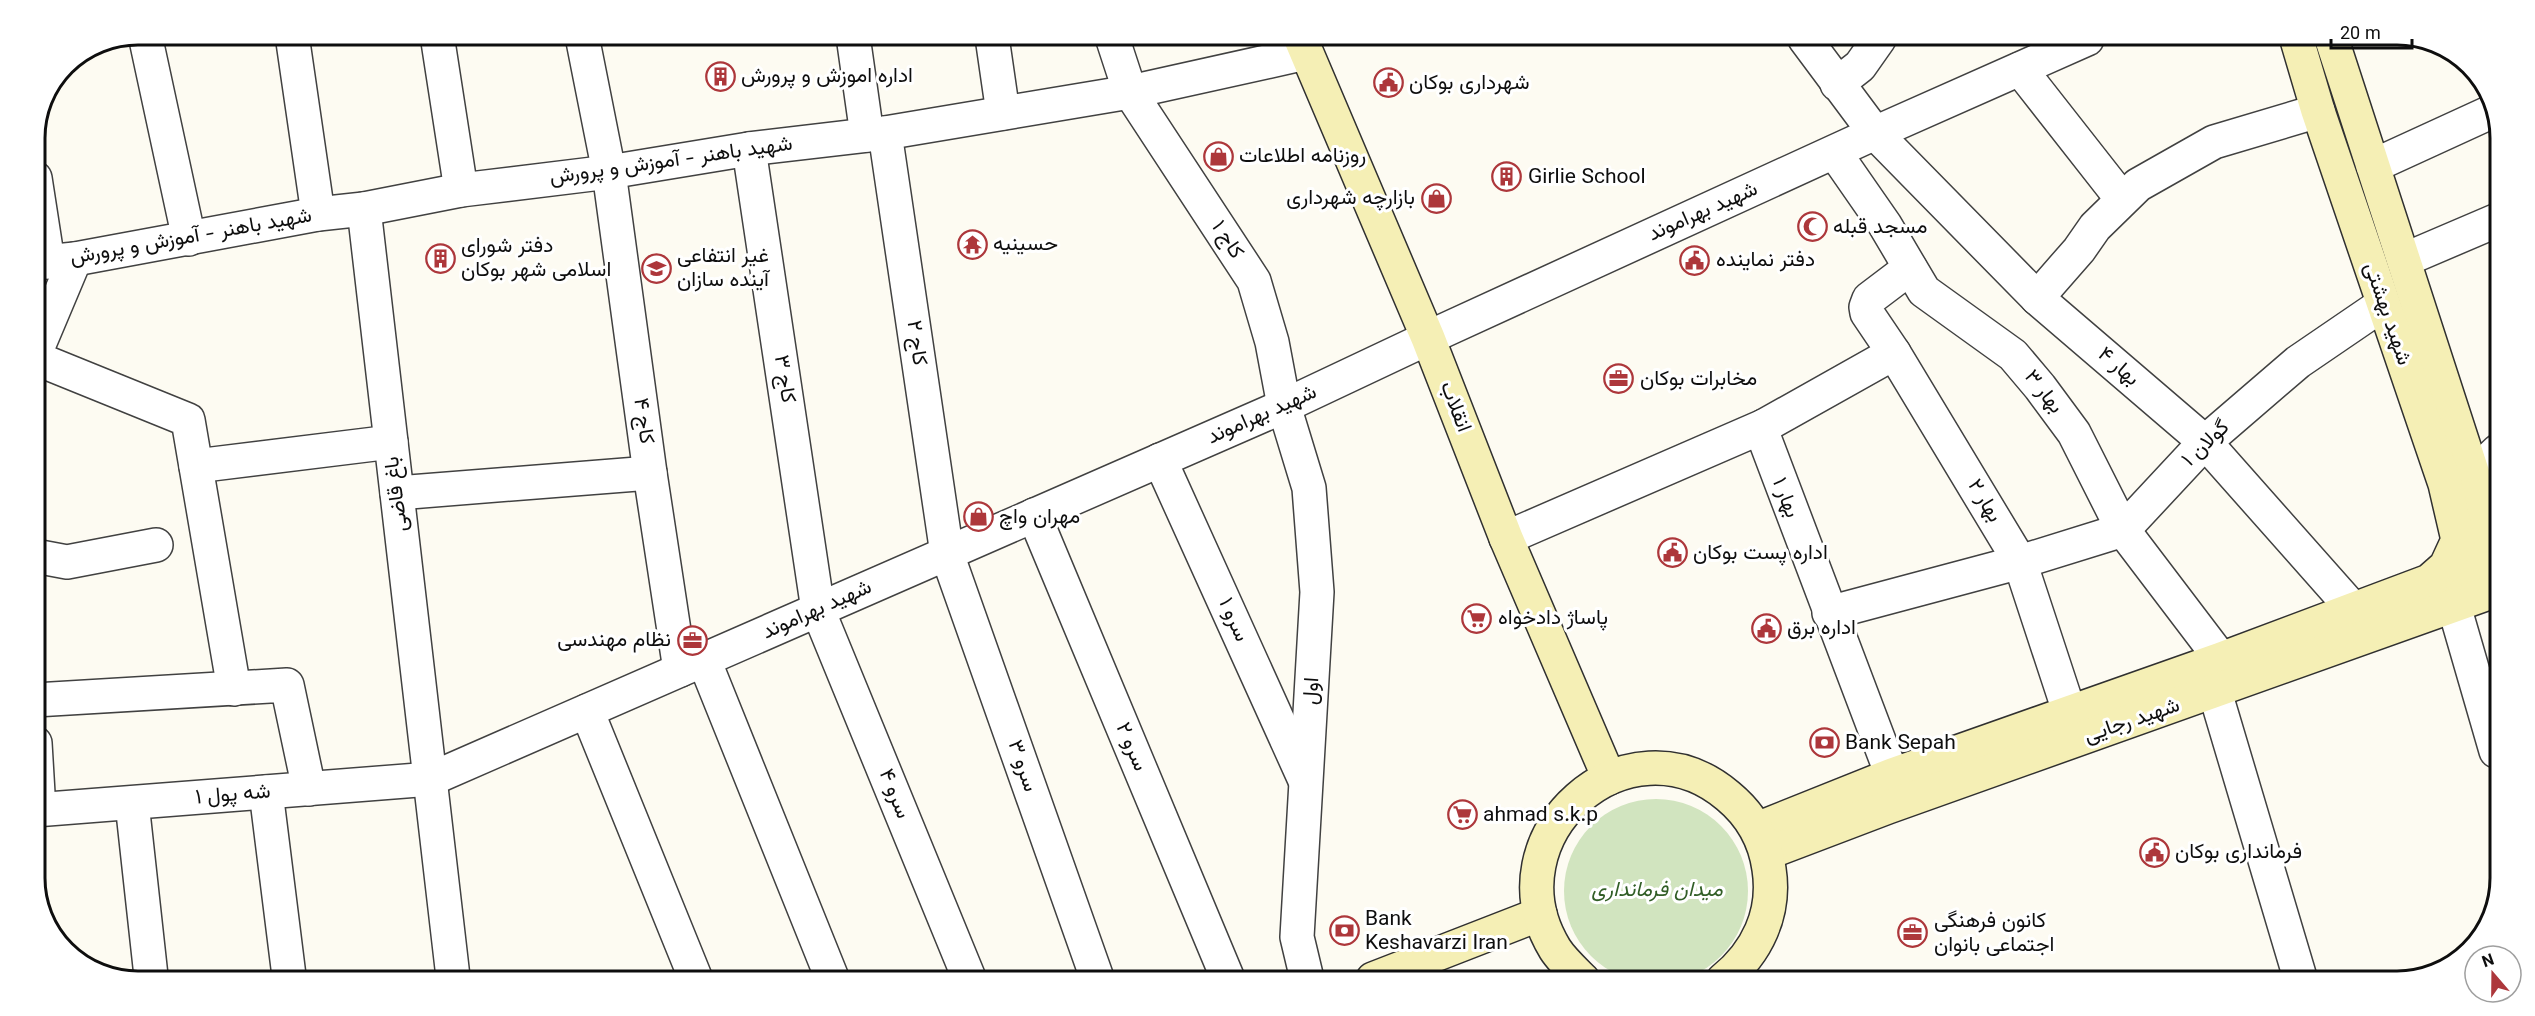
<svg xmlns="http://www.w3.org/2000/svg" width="2535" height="1016" viewBox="0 0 2535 1016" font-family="Georgia,Vazirmatn,serif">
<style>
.green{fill:#d1e4bf}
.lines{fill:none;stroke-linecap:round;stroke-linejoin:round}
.street-casing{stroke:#414141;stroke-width:36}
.secondary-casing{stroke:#303030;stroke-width:36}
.street{stroke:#fff;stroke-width:33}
.secondary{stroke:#f5efb5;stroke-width:33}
.labels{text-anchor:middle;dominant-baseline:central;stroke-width:6;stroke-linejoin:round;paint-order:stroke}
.poi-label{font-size:21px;fill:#0e0e0e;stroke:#fff;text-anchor:start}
.street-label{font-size:21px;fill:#0e0e0e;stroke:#fff}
.park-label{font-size:21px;font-style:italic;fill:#315e26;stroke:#fff}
.rim{fill:none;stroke:#0e0e0e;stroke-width:3}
</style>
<rect width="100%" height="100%" fill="#fdfbf2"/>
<!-- green -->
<circle class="green" cx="1656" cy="891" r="92"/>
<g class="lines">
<defs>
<g id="street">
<path d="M 145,35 L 189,239"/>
<path d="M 292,35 L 318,214"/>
<path d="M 437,35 L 461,190"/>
<path d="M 582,36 L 609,172 L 650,473 L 680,670"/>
<path d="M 853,36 L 867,135"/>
<path d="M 992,37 L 1003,113"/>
<path d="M 1112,37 L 1130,92 L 1254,281 L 1272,342 L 1284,406 L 1309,488 L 1317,592 L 1297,937 L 1307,979"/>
<path d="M 1805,39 L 1875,133 L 2037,298 L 2205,442 L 2353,609"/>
<path d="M 2020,69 L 2122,199"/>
<path d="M 1837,84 L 1860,66 L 1879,39"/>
<path d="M 885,133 L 947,554 L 1097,978"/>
<path d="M 749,149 L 818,610 L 969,978"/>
<path d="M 1835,153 L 1885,225 L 1924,291 L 2013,355 L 2040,387 L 2074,433 L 2123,530 L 2221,659"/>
<path d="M 2373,166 L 2493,111"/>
<path d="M 35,178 L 48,262"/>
<path d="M 364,209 L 453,977"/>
<path d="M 2404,260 L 2500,219"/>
<path d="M 35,263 L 75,259 L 318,214 L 364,209 L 461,190 L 609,172 L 749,149 L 885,133 L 1130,92 L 1306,53"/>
<path d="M 1910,268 L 1869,299 L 1866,307 L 1867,313 L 1894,353 L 2020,562 L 2069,711"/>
<path d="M 2037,298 L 2079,250 L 2095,227 L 2138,185 L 2214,142 L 2318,111"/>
<path d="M 35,354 L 75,259"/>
<path d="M 35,358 L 188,420 L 234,689"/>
<path d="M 1160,460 L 1304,778"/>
<path d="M 196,466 L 391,442"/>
<path d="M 2474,474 L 2498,451"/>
<path d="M 397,493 L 650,473"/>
<path d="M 1034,515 L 1228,979"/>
<path d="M 1506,538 L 1764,426"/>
<path d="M 35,556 L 67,562 L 156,545"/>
<path d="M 2454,606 L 2496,751"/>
<path d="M 1829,613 L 2020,562 L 2123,530 L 2205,442 L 2298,362 L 2383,304"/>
<path d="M 704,660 L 832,978"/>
<path d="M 2215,692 L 2301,981"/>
<path d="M 35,700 L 287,685 L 309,789"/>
<path d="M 587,711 L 695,977"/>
<path d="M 35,743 L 39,810"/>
<path d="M 1892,775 L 1764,437 L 1764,426 L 1894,353"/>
<path d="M 266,792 L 289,976"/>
<path d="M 132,803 L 151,976"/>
<path d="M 35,810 L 431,779 L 1284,406 L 1445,330 L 1875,133 L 2087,39"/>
</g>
<g id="secondary">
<path d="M 1300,37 L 1428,338 L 1506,538 L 1609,778"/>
<path d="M 2332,40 L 2483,505 C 2492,554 2484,575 2444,606"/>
<path d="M 1757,829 L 1892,775 L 2221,659 L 2429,581 L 2446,566 L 2458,540 L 2445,484 L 2318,111 L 2297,40"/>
<path d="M 1767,853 L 1888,807 L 2497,590"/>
<path d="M 1373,979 L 1540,914"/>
<path d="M 1583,980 C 1574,971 1562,960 1555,949 C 1486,836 1628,711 1728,796 C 1751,815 1765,840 1769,869 C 1776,913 1757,953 1723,980"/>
</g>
</defs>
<!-- street casing -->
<use href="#street" class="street-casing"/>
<!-- secondary casing -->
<use href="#secondary" class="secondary-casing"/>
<!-- street -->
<use href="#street" class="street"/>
<!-- secondary -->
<use href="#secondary" class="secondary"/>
</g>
<!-- icons -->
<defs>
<symbol id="building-ring" viewBox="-11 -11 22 22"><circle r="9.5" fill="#fff" stroke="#ad373b" stroke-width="1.5"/><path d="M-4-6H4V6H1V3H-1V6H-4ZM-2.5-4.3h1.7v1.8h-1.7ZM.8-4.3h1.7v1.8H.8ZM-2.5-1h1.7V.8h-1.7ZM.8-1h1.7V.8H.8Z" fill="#ad373b"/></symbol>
<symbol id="civic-ring" viewBox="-11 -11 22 22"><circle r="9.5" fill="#fff" stroke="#ad373b" stroke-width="1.5"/><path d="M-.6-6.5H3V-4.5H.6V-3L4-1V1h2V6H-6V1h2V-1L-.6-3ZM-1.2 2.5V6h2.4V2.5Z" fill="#ad373b"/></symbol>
<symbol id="shop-ring" viewBox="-11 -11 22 22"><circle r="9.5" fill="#fff" stroke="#ad373b" stroke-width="1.5"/><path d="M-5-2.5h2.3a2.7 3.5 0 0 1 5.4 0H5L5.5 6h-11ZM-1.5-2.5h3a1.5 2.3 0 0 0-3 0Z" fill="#ad373b"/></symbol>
<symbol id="mosque-ring" viewBox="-11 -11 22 22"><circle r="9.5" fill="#fff" stroke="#ad373b" stroke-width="1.5"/><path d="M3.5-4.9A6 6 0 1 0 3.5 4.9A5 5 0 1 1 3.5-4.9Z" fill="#ad373b"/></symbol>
<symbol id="temple-ring" viewBox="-11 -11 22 22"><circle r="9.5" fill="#fff" stroke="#ad373b" stroke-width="1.5"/><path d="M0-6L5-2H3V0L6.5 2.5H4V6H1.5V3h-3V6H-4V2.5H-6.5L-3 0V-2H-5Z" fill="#ad373b"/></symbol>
<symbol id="school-ring" viewBox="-11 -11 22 22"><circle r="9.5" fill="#fff" stroke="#ad373b" stroke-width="1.5"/><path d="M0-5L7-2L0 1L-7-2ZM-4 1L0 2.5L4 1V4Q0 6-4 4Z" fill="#ad373b"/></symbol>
<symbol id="office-ring" viewBox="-11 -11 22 22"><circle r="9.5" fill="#fff" stroke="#ad373b" stroke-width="1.5"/><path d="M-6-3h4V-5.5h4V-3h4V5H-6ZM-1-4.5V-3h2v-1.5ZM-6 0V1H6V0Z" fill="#ad373b"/></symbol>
<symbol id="supermarket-ring" viewBox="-11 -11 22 22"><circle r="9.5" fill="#fff" stroke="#ad373b" stroke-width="1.5"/><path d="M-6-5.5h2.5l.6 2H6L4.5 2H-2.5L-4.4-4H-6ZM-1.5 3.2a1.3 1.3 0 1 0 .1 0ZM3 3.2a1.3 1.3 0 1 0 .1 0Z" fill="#ad373b"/></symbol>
<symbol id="bank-ring" viewBox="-11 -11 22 22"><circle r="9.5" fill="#fff" stroke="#ad373b" stroke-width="1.5"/><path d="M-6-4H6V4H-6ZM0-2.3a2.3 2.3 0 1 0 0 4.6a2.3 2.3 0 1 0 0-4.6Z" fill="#ad373b"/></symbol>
</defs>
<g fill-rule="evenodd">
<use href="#building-ring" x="704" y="60" width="33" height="33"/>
<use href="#civic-ring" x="1372" y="66" width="33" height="33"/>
<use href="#shop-ring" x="1202" y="140" width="33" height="33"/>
<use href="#building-ring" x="1490" y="160" width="33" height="33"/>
<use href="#shop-ring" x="1420" y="182" width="33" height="33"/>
<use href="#mosque-ring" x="1796" y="210" width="33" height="33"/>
<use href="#temple-ring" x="956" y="228" width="33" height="33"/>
<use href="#building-ring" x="424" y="242" width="33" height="33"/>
<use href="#civic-ring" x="1678" y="244" width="33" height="33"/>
<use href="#school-ring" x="640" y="252" width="33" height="33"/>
<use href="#office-ring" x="1602" y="362" width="33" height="33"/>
<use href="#shop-ring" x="962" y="500" width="33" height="33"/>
<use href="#civic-ring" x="1656" y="536" width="33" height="33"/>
<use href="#supermarket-ring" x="1460" y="602" width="33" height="33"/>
<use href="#civic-ring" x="1750" y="612" width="33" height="33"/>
<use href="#office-ring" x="676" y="624" width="33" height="33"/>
<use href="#bank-ring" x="1808" y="726" width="33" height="33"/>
<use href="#supermarket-ring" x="1446" y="798" width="33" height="33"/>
<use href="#civic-ring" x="2138" y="836" width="33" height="33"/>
<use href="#bank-ring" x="1328" y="914" width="33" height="33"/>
<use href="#office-ring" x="1896" y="916" width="33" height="33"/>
</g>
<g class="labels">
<!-- poi labels -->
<g class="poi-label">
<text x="741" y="76">اداره اموزش و پرورش</text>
<text x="1409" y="83">شهرداری بوکان</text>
<text x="1239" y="156">روزنامه اطلاعات</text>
<text x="1528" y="177">Girlie School</text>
<text x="1415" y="198" text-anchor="end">بازارچه شهرداری</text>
<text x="1833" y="227">مسجد قبله</text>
<text x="993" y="244">حسینیه</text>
<text x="461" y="246">دفتر شورای<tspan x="461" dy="24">اسلامی شهر بوکان</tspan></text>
<text x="677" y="256">غیر انتفاعی<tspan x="677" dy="24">آینده سازان</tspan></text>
<text x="1716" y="260">دفتر نماینده</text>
<text x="1640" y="379">مخابرات بوکان</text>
<text x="999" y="517">مهران واچ</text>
<text x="1693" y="553">اداره پست بوکان</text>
<text x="1498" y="618">پاساژ دادخواه</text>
<text x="1787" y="628">اداره برق</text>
<text x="671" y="640" text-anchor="end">نظام مهندسی</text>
<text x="1845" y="743">Bank Sepah</text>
<text x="1483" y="815">ahmad s.k.p</text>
<text x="2175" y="852">فرمانداری بوکان</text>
<text x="1365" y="919">Bank<tspan x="1365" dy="24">Keshavarzi Iran</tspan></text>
<text x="1934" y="921">کانون فرهنگی<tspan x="1934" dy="24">اجتماعی بانوان</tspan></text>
</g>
<!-- street labels -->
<g class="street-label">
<text transform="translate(671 161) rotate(-8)">شهید باهنر - آموزش و پرورش</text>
<text transform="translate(1703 212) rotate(-24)">شهید بهراموند</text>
<text transform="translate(191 237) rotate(-10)">شهید باهنر - آموزش و پرورش</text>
<text transform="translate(1227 240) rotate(57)">کاج ۱</text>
<text transform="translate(2387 314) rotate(71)">شهید بهشتی</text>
<text transform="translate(916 343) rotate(82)">کاج ۲</text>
<text transform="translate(2118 367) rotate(41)">بهار ۴</text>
<text transform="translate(784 379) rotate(81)">کاج ۳</text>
<text transform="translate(2043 392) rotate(52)">بهار ۳</text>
<text transform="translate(1455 407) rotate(69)">انقلاب</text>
<text transform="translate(1262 415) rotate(-24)">شهید بهراموند</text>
<text transform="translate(643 421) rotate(82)">کاج ۴</text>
<text transform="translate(2206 444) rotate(-44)">گولان ۱</text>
<text transform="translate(397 494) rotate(-97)">باغ قاضی</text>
<text transform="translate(1785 498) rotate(69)">بهار ۱</text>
<text transform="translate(1984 501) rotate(59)">بهار ۲</text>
<text transform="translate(817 610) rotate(-24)">شهید بهراموند</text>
<text transform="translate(1233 620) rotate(66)">سرو ۱</text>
<text transform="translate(1312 691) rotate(-86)">اول</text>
<text transform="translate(2132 721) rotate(-19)">شهید رجایی</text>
<text transform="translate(1131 747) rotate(67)">سرو ۲</text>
<text transform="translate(1022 766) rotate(71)">سرو ۳</text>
<text transform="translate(894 794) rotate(68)">سرو ۴</text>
<text transform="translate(233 795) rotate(-5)">شه پول ۱</text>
</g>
<!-- park labels -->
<g class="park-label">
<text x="1657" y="890">میدان فرمانداری</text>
</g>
</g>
<!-- crop -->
<path d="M0 0H2535V1016H0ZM138 45H2397A93 93 0 0 1 2490 138V878A93 93 0 0 1 2397 971H138A93 93 0 0 1 45 878V138A93 93 0 0 1 138 45Z" fill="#fff" fill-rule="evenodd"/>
<path class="rim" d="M138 45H2397A93 93 0 0 1 2490 138V878A93 93 0 0 1 2397 971H138A93 93 0 0 1 45 878V138A93 93 0 0 1 138 45Z"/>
<!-- north arrow -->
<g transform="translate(2493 974) rotate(340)"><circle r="28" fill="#ffffff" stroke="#9f9f9f" stroke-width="1.5"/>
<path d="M0-4.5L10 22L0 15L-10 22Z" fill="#ad373b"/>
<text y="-9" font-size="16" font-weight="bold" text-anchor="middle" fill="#0e0e0e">N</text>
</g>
<!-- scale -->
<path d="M2331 39v9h81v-9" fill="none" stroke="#0e0e0e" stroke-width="3"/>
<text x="2340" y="39" font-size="18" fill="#0e0e0e" stroke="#ffffff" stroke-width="4.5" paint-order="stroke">20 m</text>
</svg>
